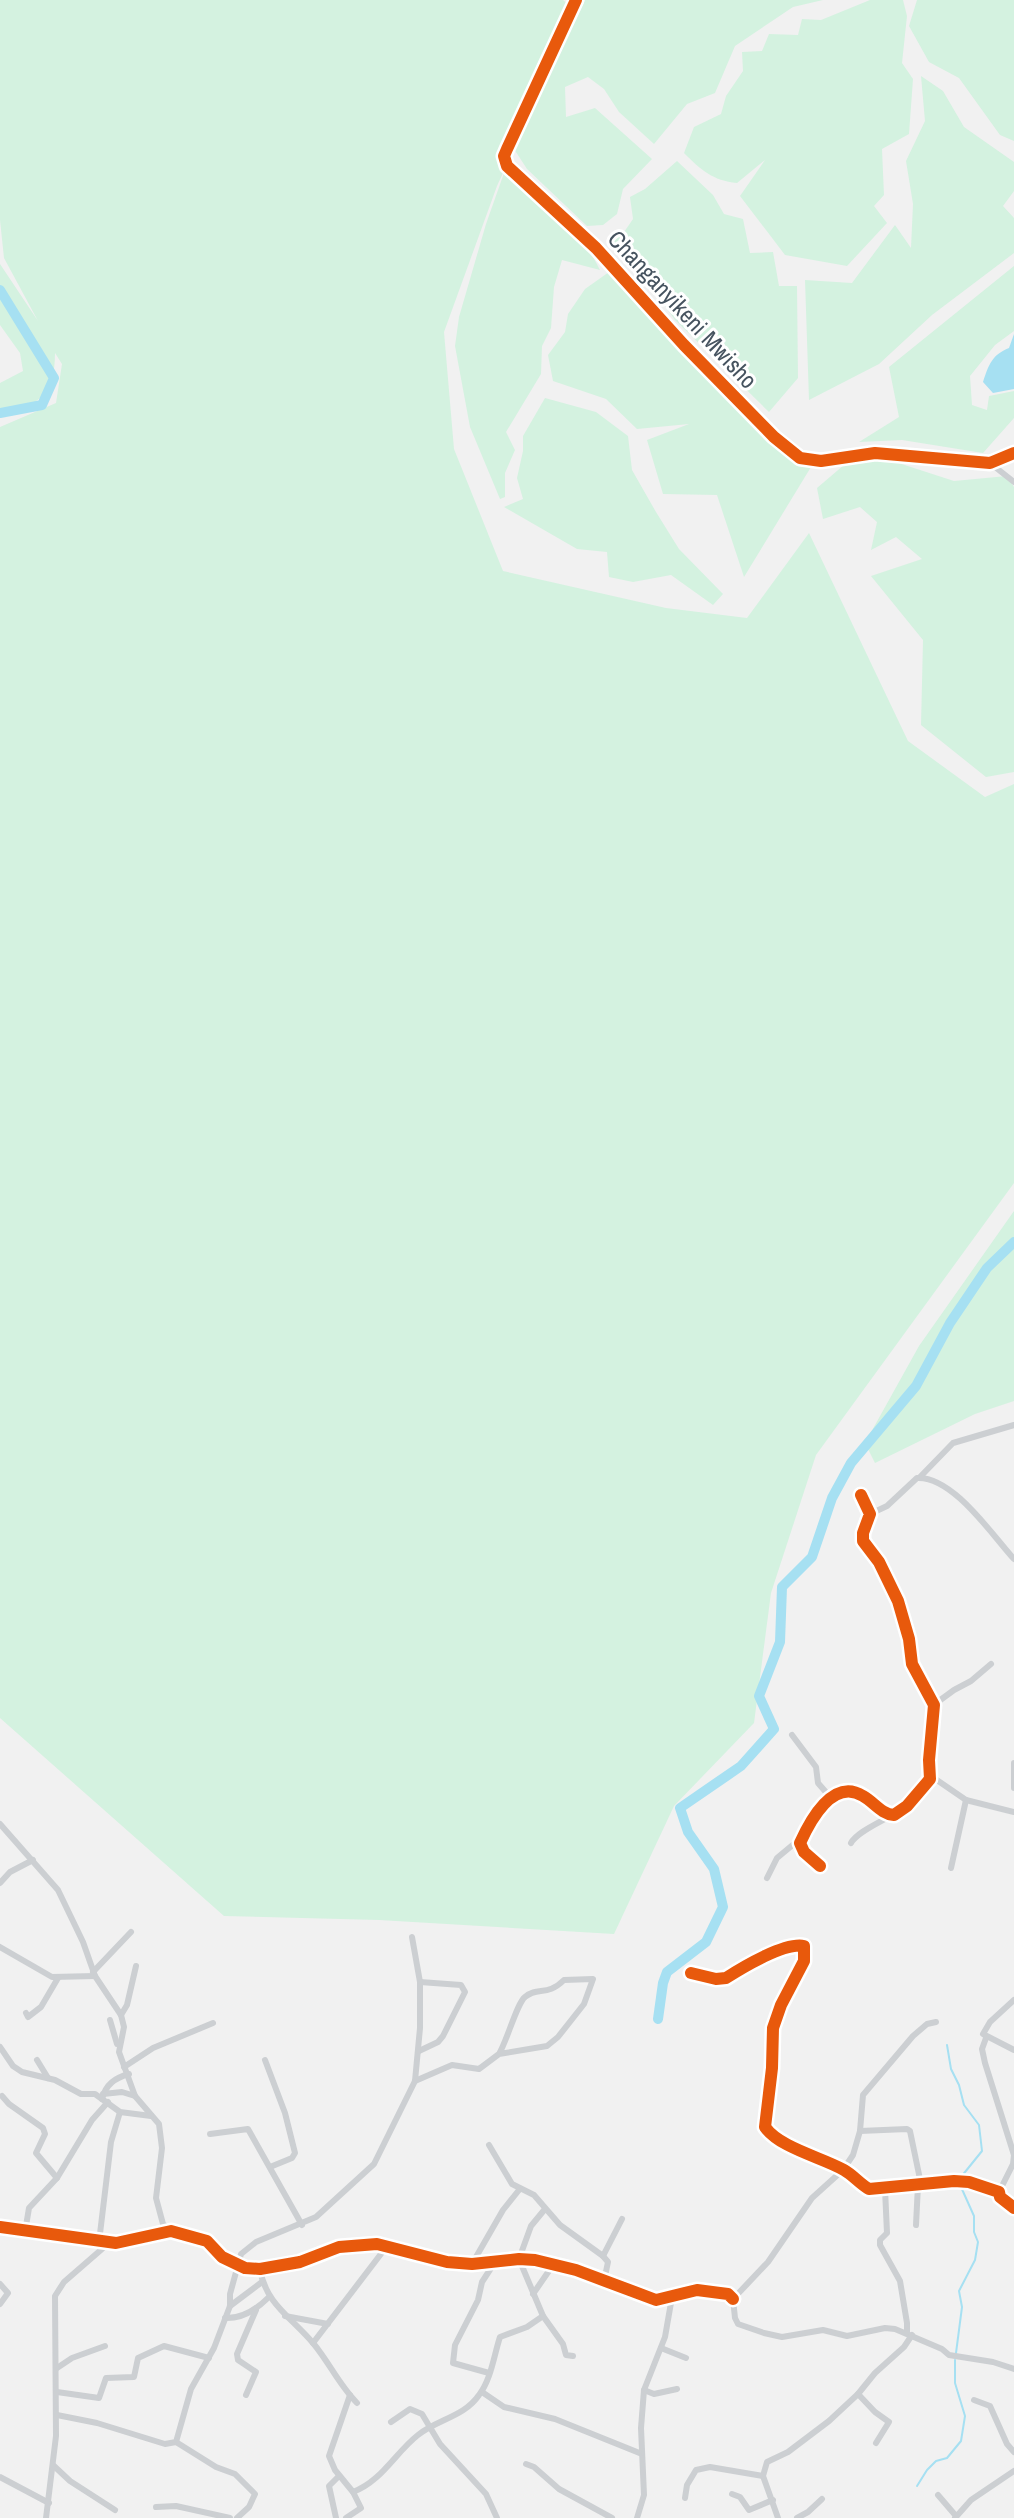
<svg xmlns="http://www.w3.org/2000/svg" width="1014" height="2518" viewBox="0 0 1014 2518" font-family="'Archivo Narrow',sans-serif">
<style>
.green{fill:#d4f2e0}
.water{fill:#a6e0f2}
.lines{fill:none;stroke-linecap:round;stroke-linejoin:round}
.stream{stroke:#a6e0f2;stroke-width:2}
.river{stroke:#a6e0f2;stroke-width:10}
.minor{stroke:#cccfd2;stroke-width:6}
.cycleway-casing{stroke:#fff;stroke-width:17}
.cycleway{stroke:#e8590c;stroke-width:12}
.labels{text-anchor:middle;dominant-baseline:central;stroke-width:6;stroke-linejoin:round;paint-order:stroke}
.street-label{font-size:24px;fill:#46535f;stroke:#fff}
</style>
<rect width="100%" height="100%" fill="#f1f1f1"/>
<!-- green -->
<g class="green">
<path d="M 0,0 L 563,0 L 575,10 L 518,141 L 585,0 L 823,0 L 793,7 L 735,46 L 715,93 L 687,104 L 654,144 L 619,112 L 604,89 L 588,77 L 565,87 L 566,117 L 595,108 L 652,159 L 623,189 L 617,214 L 603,225 L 587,226 L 527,169 L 514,149 L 497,186 L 444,332 L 454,449 L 503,571 L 666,608 L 747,618 L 809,533 L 908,741 L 985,797 L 1014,784 L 1014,1183 L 816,1455 L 771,1593 L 754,1723 L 674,1806 L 614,1934 L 379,1920 L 224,1916 L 0,1718 L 0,427 L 56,403 L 62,364 L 55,353 C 55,394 39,406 0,415 L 0,383 L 23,371 L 20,353 L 0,325 L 0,264 L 38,321 L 4,258 L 0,220 Z"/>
<path d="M 870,0 L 903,0 L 907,16 L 902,63 L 913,79 L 909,134 L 882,149 L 884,195 L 874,206 L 887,223 L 847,266 L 785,255 L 740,196 L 765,160 L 737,183 C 713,181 700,169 684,153 L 694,127 L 721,114 L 726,96 L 743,71 L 742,52 L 762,51 L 769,34 L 798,35 L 802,19 L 821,20 Z"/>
<path d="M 917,0 L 1014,0 L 1014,141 L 1000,135 L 959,78 L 929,62 L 909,26 Z"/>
<path d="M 921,76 L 943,91 L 964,127 L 1014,162 L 1014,191 L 1003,206 L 1014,218 L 1014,253 L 932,315 L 879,364 L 809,400 L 805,280 L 852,283 L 895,225 L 911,248 L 913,204 L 906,161 L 925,121 Z"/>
<path d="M 677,161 L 713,195 L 724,214 L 743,219 L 750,253 L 773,252 L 779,286 L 797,286 L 798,378 L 769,412 L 675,320 L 653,290 L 607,243 L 622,235 L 633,219 L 630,197 L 645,189 Z"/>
<path d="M 504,173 L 589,249 L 600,270 L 562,260 L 554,287 L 551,328 L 542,346 L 541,374 L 506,432 L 515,450 L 505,473 L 505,497 L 500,499 L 470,427 L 455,346 L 459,317 L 486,224 Z"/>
<path d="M 1014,266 L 1014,331 L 995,345 L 970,376 L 972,405 L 987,410 L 989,396 L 1014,391 L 1014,418 L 983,453 L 902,440 L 859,442 L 899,417 L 889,367 Z"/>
<path d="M 609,272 L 723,382 L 782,449 L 811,467 L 744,577 L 717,495 L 663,494 L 647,440 L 689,424 L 637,429 L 606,399 L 553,381 L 548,355 L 565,332 L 568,314 L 585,289 Z"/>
<path d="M 545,398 L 596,412 L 628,436 L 632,470 L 656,512 L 679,549 L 723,594 L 713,605 L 671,575 L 633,582 L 609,577 L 607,552 L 577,549 L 504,507 L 523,499 L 517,478 L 523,451 L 523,436 Z"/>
<path d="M 880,457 L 954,481 L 1007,476 L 1014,487 L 1014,772 L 986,777 L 921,725 L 923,640 L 871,576 L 922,559 L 896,537 L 871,550 L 877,522 L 860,507 L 823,519 L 817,488 L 844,465 Z"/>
<path d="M 1014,1211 L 1014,1401 L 975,1414 L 875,1463 L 865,1443 L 919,1346 Z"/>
</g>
<!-- water -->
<path class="water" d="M 1014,334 L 1014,389 L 993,393 L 983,382 C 989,364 992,355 1009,348 Z"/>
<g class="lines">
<!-- stream -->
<g class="stream">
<path d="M 947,2045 L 951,2069 L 959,2085 L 964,2105 L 979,2125 L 982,2151 L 961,2177 L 961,2187 L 974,2216 L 974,2232 L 978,2242 L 975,2260 L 959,2291 L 962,2307 L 956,2353"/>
<path d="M 917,2486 L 927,2470 L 936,2461 L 947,2458 L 961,2441 L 965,2416 L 955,2383 L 955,2360"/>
</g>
<!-- river -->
<g class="river">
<path d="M 0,290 L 54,378 L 42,405 L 0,413"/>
<path d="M 658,2019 L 663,1983 L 667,1972 L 706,1942 L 723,1907 L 714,1869 L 688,1832 L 680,1808 L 741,1766 L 774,1729 L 759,1696 L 780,1642 L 782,1587 L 812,1557 L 832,1498 L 851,1463 L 916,1386 L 950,1323 L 987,1268 L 1014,1242"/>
</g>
<!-- minor -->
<g class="minor">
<path d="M 576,0 L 507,149 L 504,156 L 507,166 L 596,248 L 684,345 L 774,437 L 800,458 L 821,461 L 875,453 L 990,463 L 1014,453"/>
<path d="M 990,463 L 1014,482"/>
<path d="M 920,1477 L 953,1443 L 1014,1425"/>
<path d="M 870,1514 L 887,1506 L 917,1478 C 953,1476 992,1535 1014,1559"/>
<path d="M 933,1701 L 939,1701 L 954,1690 L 971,1681 L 991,1664"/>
<path d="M 792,1735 L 816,1767 L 818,1783 L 831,1798"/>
<path d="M 1014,1763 L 1014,1788"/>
<path d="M 931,1776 L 966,1800 L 1014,1812"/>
<path d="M 0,1824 L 58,1890 L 83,1942 L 95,1976 L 121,2015 L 124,2027 L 119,2052 L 135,2096 L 159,2124 L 162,2148 L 156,2198 L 163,2224 L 171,2231"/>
<path d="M 851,1843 C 857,1832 879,1823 890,1816"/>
<path d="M 820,1866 L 804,1852 L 800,1843 C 810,1821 833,1777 863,1796 C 874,1802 881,1814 894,1815 L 907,1806 L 930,1779 L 929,1760 L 934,1705 L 912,1664 L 909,1639 L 898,1601 L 879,1562 L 863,1541 L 863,1533 L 870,1514 L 861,1495"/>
<path d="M 951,1868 L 966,1800"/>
<path d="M 767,1878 L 777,1858 L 801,1838"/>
<path d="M 0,1883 L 10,1872 L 33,1860"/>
<path d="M 0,1947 L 52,1977 L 95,1976"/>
<path d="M 93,1972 L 131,1932"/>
<path d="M 691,1973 L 716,1979 L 726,1978 C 743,1967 785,1942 804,1946 L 804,1961 L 781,2005 L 773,2028 L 772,2068 L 765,2127 C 780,2148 821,2157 844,2170 C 853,2175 860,2184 869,2189 L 954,2181 L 969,2182 L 999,2192 L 1000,2197 L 1014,2208"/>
<path d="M 1014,2000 L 990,2022 L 983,2034 L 1014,2050"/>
<path d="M 26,2013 L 28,2017 L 41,2007 L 58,1978"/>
<path d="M 121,2015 L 127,2005 L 136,1966"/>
<path d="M 110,2020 L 117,2044"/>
<path d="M 936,2022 L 927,2024 L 913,2036 L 863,2095 L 860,2131 L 853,2155 L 843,2170 L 812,2198 L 768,2262 L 733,2299 L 735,2318 L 738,2324 L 764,2333 L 782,2337 L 823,2330 L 847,2336 L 885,2328 L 895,2329 L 942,2349 L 949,2355 L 993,2362 L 1014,2369"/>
<path d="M 986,2038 L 982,2049 L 985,2063 L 1014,2155 L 1013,2164 L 999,2192"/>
<path d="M 0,2047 L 13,2066 L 22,2072 L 55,2080 L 81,2094 L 95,2094 L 120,2112 L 151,2116"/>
<path d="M 419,2051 L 438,2042 L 443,2036 L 465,1992 L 461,1985 L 420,1982"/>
<path d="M 37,2060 L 48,2078"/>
<path d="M 265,2060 L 285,2113 L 295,2153 L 292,2158 L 270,2167"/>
<path d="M 124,2067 L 153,2048 L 213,2023"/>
<path d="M 415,2081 L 452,2065 L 479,2069 L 499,2054 L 547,2046 L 558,2037 L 584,2004 L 593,1979 L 564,1980 C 547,1997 538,1986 525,1997 C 517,2003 507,2041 499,2054"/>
<path d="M 103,2094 L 122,2092 L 135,2096"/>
<path d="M 2,2096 L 9,2104 L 43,2128 L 45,2134 L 36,2153 L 57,2178 L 29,2208 L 25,2232"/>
<path d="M 102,2099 C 106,2084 115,2078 129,2074"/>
<path d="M 860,2131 L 907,2129 L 910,2131 L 921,2184"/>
<path d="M 210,2134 L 248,2129 L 302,2225"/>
<path d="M 489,2145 L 512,2184 L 534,2195 L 560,2225 L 603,2256 L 608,2262 L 604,2281"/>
<path d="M 57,2178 L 92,2120 L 108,2102"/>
<path d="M 885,2189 L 887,2233 L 880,2240 L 880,2245 L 900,2281 L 907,2323 L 907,2333"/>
<path d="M 545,2209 L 531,2226 L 519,2259 L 543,2316 L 563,2344 L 566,2355 L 573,2356"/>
<path d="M 916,2225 L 918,2185"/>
<path d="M 0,2227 L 116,2243 L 171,2231 L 207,2241 L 222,2257 L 245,2268 L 260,2269 L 300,2262 L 339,2247 L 377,2244 L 447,2262 L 472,2264 L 519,2259 L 535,2260 L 576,2270 L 656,2300 L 697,2290 L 728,2294 L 733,2299"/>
<path d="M 603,2256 L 622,2219"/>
<path d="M 472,2264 L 503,2210 L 519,2190"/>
<path d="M 260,2269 C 265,2303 292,2318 313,2343 C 329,2362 339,2385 357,2403"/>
<path d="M 0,2284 L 8,2293 L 0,2304"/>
<path d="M 533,2294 L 553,2265"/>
<path d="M 230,2306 L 262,2282"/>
<path d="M 285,2316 L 328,2324"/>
<path d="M 225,2318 C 243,2319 257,2309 269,2297"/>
<path d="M 313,2343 L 387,2246"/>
<path d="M 661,2348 L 686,2358"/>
<path d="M 57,2368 L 72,2358 L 105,2346"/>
<path d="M 489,2373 L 453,2363 L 455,2345 L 478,2300 L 482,2282 L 495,2262"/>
<path d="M 644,2390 L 654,2394 L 677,2389"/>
<path d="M 57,2392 L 99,2398 L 106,2378 L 134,2377 L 138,2358 L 164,2346 L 209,2358"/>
<path d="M 482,2392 L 504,2407 L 555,2419 L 642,2454"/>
<path d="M 858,2394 L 875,2412 L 889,2422 L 876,2443"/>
<path d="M 246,2395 L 256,2372 L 238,2360 L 237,2354 L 256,2310"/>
<path d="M 350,2395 L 329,2456 L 335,2470 L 353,2492 C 382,2481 395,2453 418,2435 C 438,2419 464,2417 479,2395 C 491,2380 494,2355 500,2337 L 527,2327 L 543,2316"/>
<path d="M 974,2400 L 990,2406 L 1007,2444 L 1014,2452"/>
<path d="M 57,2415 L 97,2423 L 165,2444 L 176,2442 L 191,2389 L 214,2348 L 230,2306 L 230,2294 L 241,2254 L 256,2242 L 316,2217 L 374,2164 L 415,2081 L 420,2028 L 420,1982 L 412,1937"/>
<path d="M 391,2422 L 410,2409 L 422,2414 L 440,2444 L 486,2494 L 497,2518"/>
<path d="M 176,2442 L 216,2467 L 235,2474 L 255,2494 L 249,2507 L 237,2518"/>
<path d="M 526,2464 L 534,2467 L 559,2489 L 612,2518"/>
<path d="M 54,2466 L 70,2481 L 115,2510"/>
<path d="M 0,2477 L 49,2503"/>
<path d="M 732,2494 L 740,2497 L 749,2510 L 773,2500"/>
<path d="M 938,2495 L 956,2516"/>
<path d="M 685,2498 L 687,2485 L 696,2470 L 710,2467 L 763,2476"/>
<path d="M 156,2507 L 176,2506 L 230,2518"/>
<path d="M 46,2518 L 56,2436 L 55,2296 L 64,2282 L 102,2249 L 99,2242 L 111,2142 L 120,2112"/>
<path d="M 336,2518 L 329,2486 L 339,2476"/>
<path d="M 346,2518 L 361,2508 L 353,2492"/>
<path d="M 637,2518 L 644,2495 L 641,2428 L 644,2390 L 665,2337 L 672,2297"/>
<path d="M 778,2518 L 763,2476 L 767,2462 L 788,2452 L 829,2421 L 858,2394 L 875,2373 L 904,2347 L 912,2335"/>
<path d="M 797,2518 L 808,2512 L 822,2499"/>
<path d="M 955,2518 L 971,2500 L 1014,2471"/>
</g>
<defs>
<g id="cycleway">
<path d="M 576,0 L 507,149 L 504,156 L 507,166 L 596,248 L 684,345 L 774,437 L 800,458 L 821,461 L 875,453 L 990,463 L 1014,453"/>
<path d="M 820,1866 L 804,1852 L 800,1843 C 810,1821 833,1777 863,1796 C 874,1802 881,1814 894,1815 L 907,1806 L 930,1779 L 929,1760 L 934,1705 L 912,1664 L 909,1639 L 898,1601 L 879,1562 L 863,1541 L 863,1533 L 870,1514 L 861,1495"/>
<path d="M 691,1973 L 716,1979 L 726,1978 C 743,1967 785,1942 804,1946 L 804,1961 L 781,2005 L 773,2028 L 772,2068 L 765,2127 C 780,2148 821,2157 844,2170 C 853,2175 860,2184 869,2189 L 954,2181 L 969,2182 L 999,2192 L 1000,2197 L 1014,2208"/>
<path d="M 0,2227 L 116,2243 L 171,2231 L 207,2241 L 222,2257 L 245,2268 L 260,2269 L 300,2262 L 339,2247 L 377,2244 L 447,2262 L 472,2264 L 519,2259 L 535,2260 L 576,2270 L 656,2300 L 697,2290 L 728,2294 L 733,2299"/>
</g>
</defs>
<!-- cycleway casing -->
<use href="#cycleway" class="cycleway-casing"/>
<!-- cycleway -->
<use href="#cycleway" class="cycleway"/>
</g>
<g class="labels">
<!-- street labels -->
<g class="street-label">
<text transform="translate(683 309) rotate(47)">Changanyikeni Mwisho</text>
</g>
</g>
</svg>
